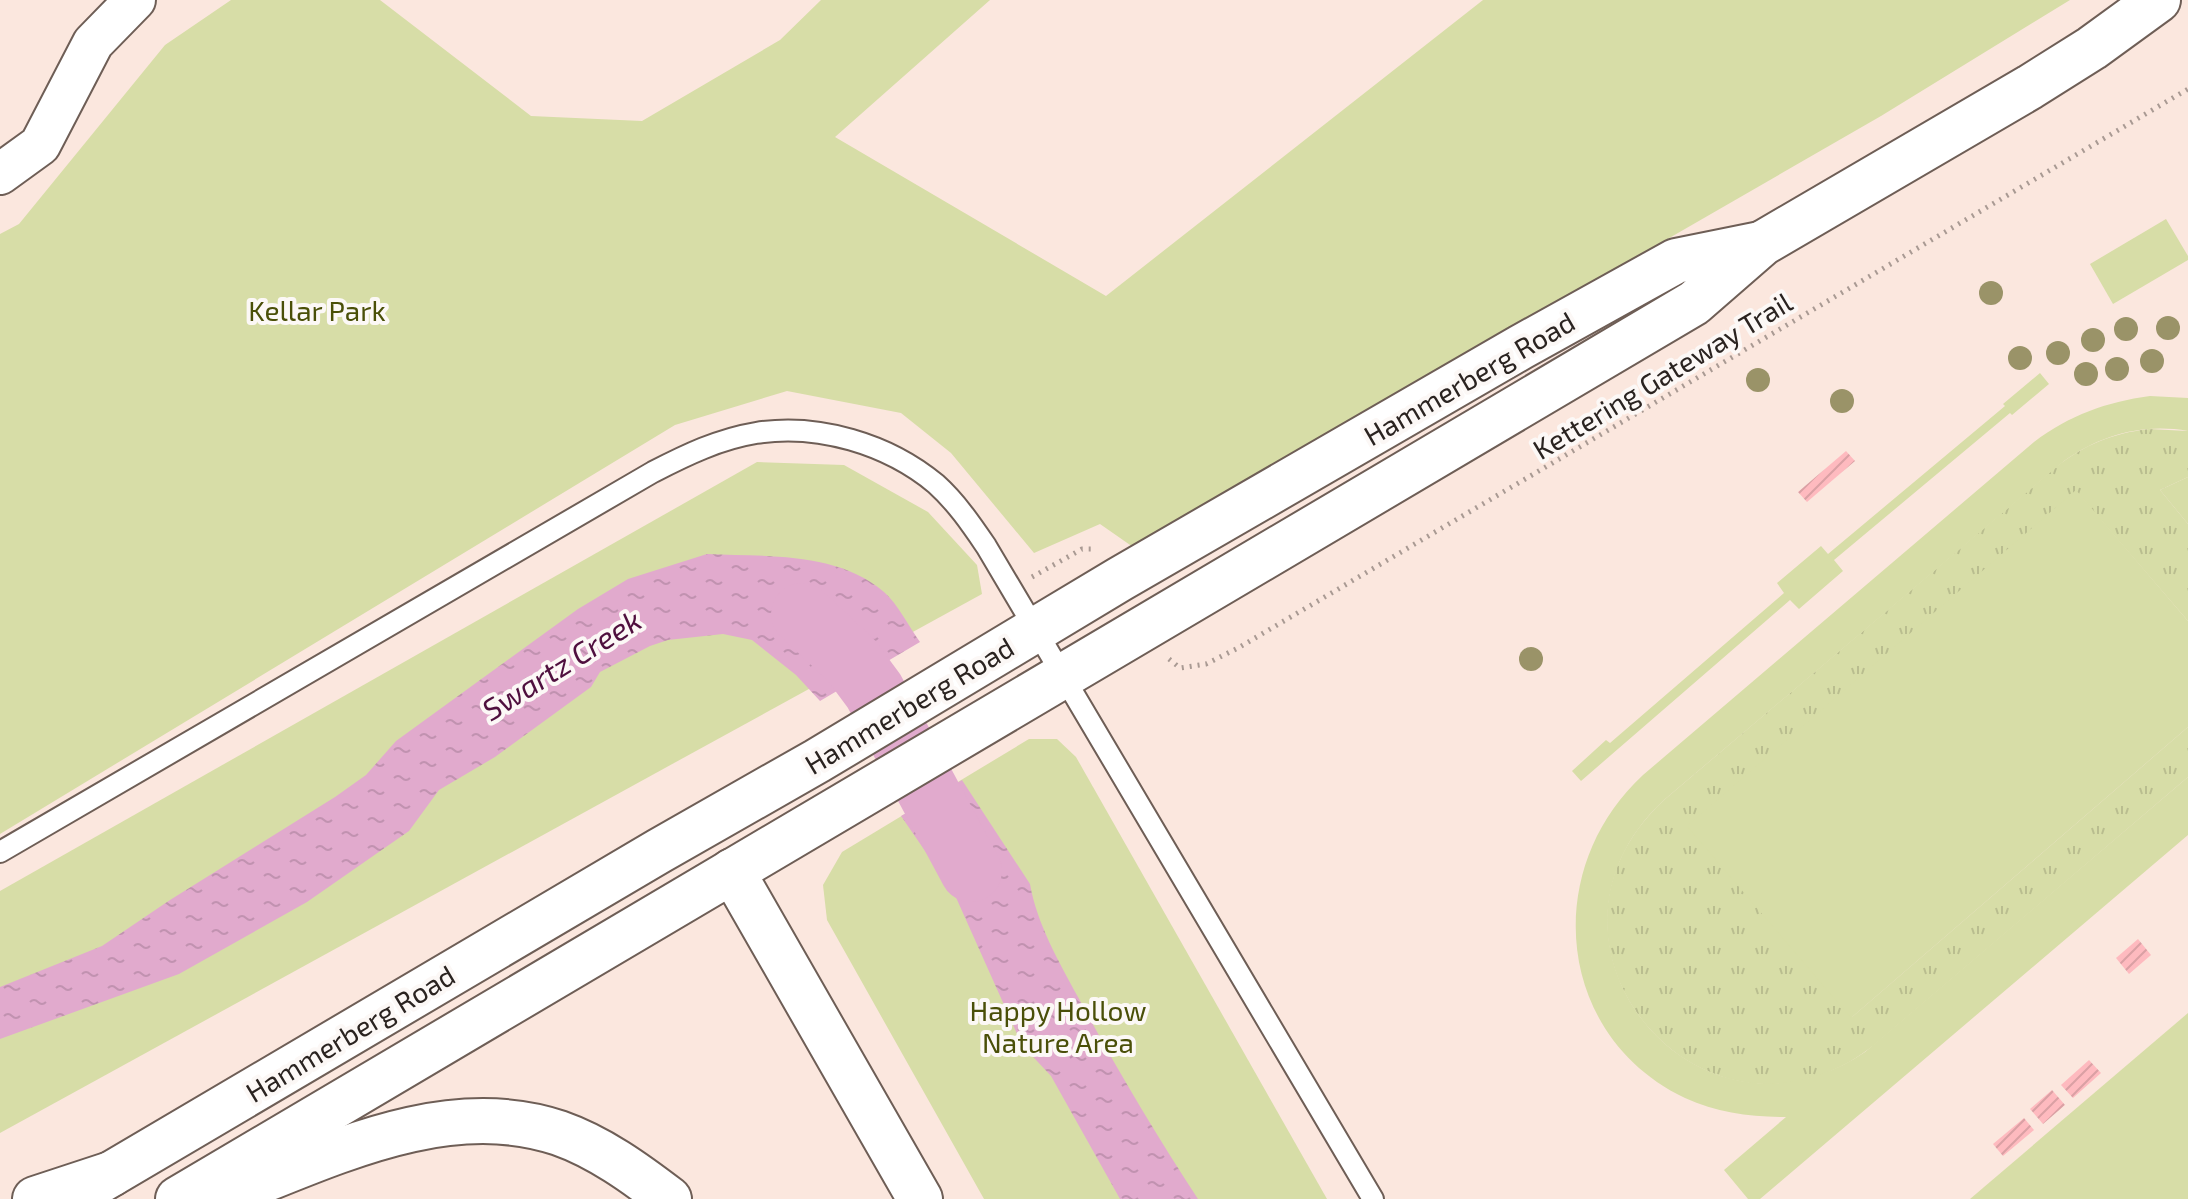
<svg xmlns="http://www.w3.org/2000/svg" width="2188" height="1199" viewBox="0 0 2188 1199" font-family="'Exo 2',sans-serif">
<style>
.grass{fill:url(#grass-tufts)}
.green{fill:#d7dda7}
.water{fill:url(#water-ripples)}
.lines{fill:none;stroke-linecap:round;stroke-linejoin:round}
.river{stroke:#e1aacd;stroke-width:62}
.building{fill:url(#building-hatch)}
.lane-casing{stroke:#6e5e56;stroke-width:24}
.street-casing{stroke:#6e5e56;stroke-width:44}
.secondary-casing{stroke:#6e5e56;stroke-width:48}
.highway-casing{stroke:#6e5e56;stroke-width:48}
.path{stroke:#a99a93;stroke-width:5;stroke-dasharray:2 6;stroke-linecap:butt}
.lane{stroke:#fff;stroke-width:20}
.street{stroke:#fff;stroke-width:40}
.secondary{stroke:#fff;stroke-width:44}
.highway{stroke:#fff;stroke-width:44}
.tree{fill:#9a9368}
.labels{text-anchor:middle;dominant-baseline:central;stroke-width:8;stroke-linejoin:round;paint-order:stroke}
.park-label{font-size:28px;fill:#4a4f08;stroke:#fcf8f6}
.street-label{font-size:28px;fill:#2a2320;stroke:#fcf8f6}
.water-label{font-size:30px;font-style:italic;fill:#4f0f3e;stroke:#fcf8f6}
</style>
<defs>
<pattern id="grass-tufts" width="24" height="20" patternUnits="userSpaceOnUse" patternTransform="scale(2)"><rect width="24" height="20" fill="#d7dda7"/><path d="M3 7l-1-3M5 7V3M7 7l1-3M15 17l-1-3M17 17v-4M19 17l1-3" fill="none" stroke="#b9bd8f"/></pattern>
<pattern id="water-ripples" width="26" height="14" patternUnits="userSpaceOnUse" patternTransform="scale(2)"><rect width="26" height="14" fill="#e1aacd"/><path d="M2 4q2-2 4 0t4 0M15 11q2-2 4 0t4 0" fill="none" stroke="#c192b0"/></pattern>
<pattern id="building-hatch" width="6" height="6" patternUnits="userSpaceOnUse" patternTransform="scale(2)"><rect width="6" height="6" fill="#febabf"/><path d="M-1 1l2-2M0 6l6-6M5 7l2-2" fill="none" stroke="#daa0a4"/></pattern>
</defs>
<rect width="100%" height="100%" fill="#fbe7de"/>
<!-- grass -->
<path class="grass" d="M 2149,429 L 2188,431 L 2188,477 L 2160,490 L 2188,524 L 2188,621 L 2076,491 L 1852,1017 L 2188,727 L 2188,777 L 1874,1045 C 1707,1177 1507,945 1664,800 L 2056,467 C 2084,445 2113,433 2149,429 Z"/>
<!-- green -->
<g class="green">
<path d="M 231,0 L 380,0 L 531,116 L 642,121 L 780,40 L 821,0 L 990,0 L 835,137 L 1106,296 L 1483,0 L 2070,0 L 1881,116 L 1133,547 L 1100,524 L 1034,553 L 951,453 L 901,413 L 787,391 L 675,425 L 0,834 L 0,234 L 19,224 L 165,45 Z"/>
<path d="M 2166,219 L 2188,256 L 2188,260 L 2113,304 L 2090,264 Z"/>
<path d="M 2040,373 L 2049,384 L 2012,415 L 2010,413 L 1834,560 L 1843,571 L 1799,609 L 1790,600 L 1581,781 L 1572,771 L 1606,740 L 1610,743 L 1784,593 L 1777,583 L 1821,546 L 1828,554 L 2005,406 L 2003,404 Z"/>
<path d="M 2150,396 L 2188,398 L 2188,431 C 2143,423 2101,435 2064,461 L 1664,800 C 1513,940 1694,1167 1865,1052 L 2188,777 L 2188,835 L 1760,1199 L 1748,1199 L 1724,1170 L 1786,1117 C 1751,1117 1717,1113 1685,1098 C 1555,1036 1541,869 1643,775 L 2034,442 C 2070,415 2106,402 2150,396 Z"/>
<path d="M 757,462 L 844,465 L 928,512 L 977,565 L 982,594 L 0,1133 L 0,891 Z"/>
<path d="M 2188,477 L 2188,524 L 2160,490 Z"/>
<path d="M 2076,490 L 2188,621 L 2188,727 L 1851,1018 L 1687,826 Z"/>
<path d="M 1029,739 L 1057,739 L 1076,757 L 1327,1199 L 984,1199 L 827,920 L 823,885 L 842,852 Z"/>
<path d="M 2188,1013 L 2188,1199 L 1970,1199 Z"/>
</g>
<!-- water -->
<g class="water">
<path d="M 707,554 C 766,557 836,551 884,592 C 898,604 909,627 920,642 L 820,701 L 796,675 L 752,640 L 723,634 L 668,640 L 650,646 L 600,672 L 591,687 L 495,757 L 439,790 L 409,831 L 307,902 L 179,974 L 0,1039 L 0,987 L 102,946 L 170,900 L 335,797 L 366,775 L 396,741 L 578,609 L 628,579 Z"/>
<path d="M 962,780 L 1030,884 C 1037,924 1059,962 1078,997 C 1115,1066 1155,1133 1198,1199 L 1120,1199 L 1051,1076 L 1022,1045 L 954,893 L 901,816 Z"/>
</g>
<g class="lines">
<!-- river -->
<path class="river" d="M 802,614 L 851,660 L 874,691 L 971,871"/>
</g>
<!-- building -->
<g class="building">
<path d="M 1846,451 L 1855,461 L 1807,502 L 1798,492 Z"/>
<path d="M 2138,939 L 2151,955 L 2129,974 L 2116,958 Z"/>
<path d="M 2089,1060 L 2101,1073 L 2073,1098 L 2061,1085 Z"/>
<path d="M 2052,1090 L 2065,1105 L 2043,1124 L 2030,1109 Z"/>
<path d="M 2024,1118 L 2034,1130 L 2003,1156 L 1993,1144 Z"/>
</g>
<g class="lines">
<defs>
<path id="lane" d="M 0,852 L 653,472 C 686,455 719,439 756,433 C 818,423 888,444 936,484 C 956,502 971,524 986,546 L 1373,1199"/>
<path id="street" d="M 0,174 L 40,145 L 93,43 L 135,0"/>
<g id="secondary">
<path d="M 79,1193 L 659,851 L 817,761 L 1120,579 L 1521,347 L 1676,261 L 1760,244"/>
<path d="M 178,1199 L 1694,303 L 1763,243 L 2030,87 L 2092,48 L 2158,0"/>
</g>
<g id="highway">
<path d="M 732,871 L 920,1199"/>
<path d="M 35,1199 L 111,1174"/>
<path d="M 216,1199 C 322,1159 443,1094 559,1133 C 599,1147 635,1173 669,1199"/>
</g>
</defs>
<!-- lane casing -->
<use href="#lane" class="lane-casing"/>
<!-- street casing -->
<use href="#street" class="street-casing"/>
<!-- secondary casing -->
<use href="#secondary" class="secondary-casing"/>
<!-- highway casing -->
<use href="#highway" class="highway-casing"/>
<!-- path -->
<g class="path">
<path d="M 1032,577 L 1082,549 L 1091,549"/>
<path d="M 1169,659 L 1180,668 L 1206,664 L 1238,648 L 2188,89"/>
</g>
<!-- lane -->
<use href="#lane" class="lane"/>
<!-- street -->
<use href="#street" class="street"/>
<!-- secondary -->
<use href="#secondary" class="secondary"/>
<!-- highway -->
<use href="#highway" class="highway"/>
</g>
<!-- trees -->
<g class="tree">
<circle cx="1991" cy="293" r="12"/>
<circle cx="2168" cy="328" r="12"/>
<circle cx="2126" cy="329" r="12"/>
<circle cx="2093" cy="340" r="12"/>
<circle cx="2058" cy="353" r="12"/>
<circle cx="2020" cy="358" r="12"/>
<circle cx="2152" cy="361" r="12"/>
<circle cx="2117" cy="369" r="12"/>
<circle cx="2086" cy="374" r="12"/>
<circle cx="1758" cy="380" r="12"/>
<circle cx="1842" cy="401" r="12"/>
<circle cx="1531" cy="659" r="12"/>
</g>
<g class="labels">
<!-- park labels -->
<g class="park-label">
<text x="317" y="310">Kellar Park</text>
<text x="1058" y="1010">Happy Hollow<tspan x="1058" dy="32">Nature Area</tspan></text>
</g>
<!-- street labels -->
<g class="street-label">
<text transform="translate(1662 375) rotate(-31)">Kettering Gateway Trail</text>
<text transform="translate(1469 378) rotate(-30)">Hammerberg Road</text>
<text transform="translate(909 705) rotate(-31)">Hammerberg Road</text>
<text transform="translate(350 1033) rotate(-31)">Hammerberg Road</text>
</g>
<!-- water labels -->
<g class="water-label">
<text transform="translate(561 664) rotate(-32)">Swartz Creek</text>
</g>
</g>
</svg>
